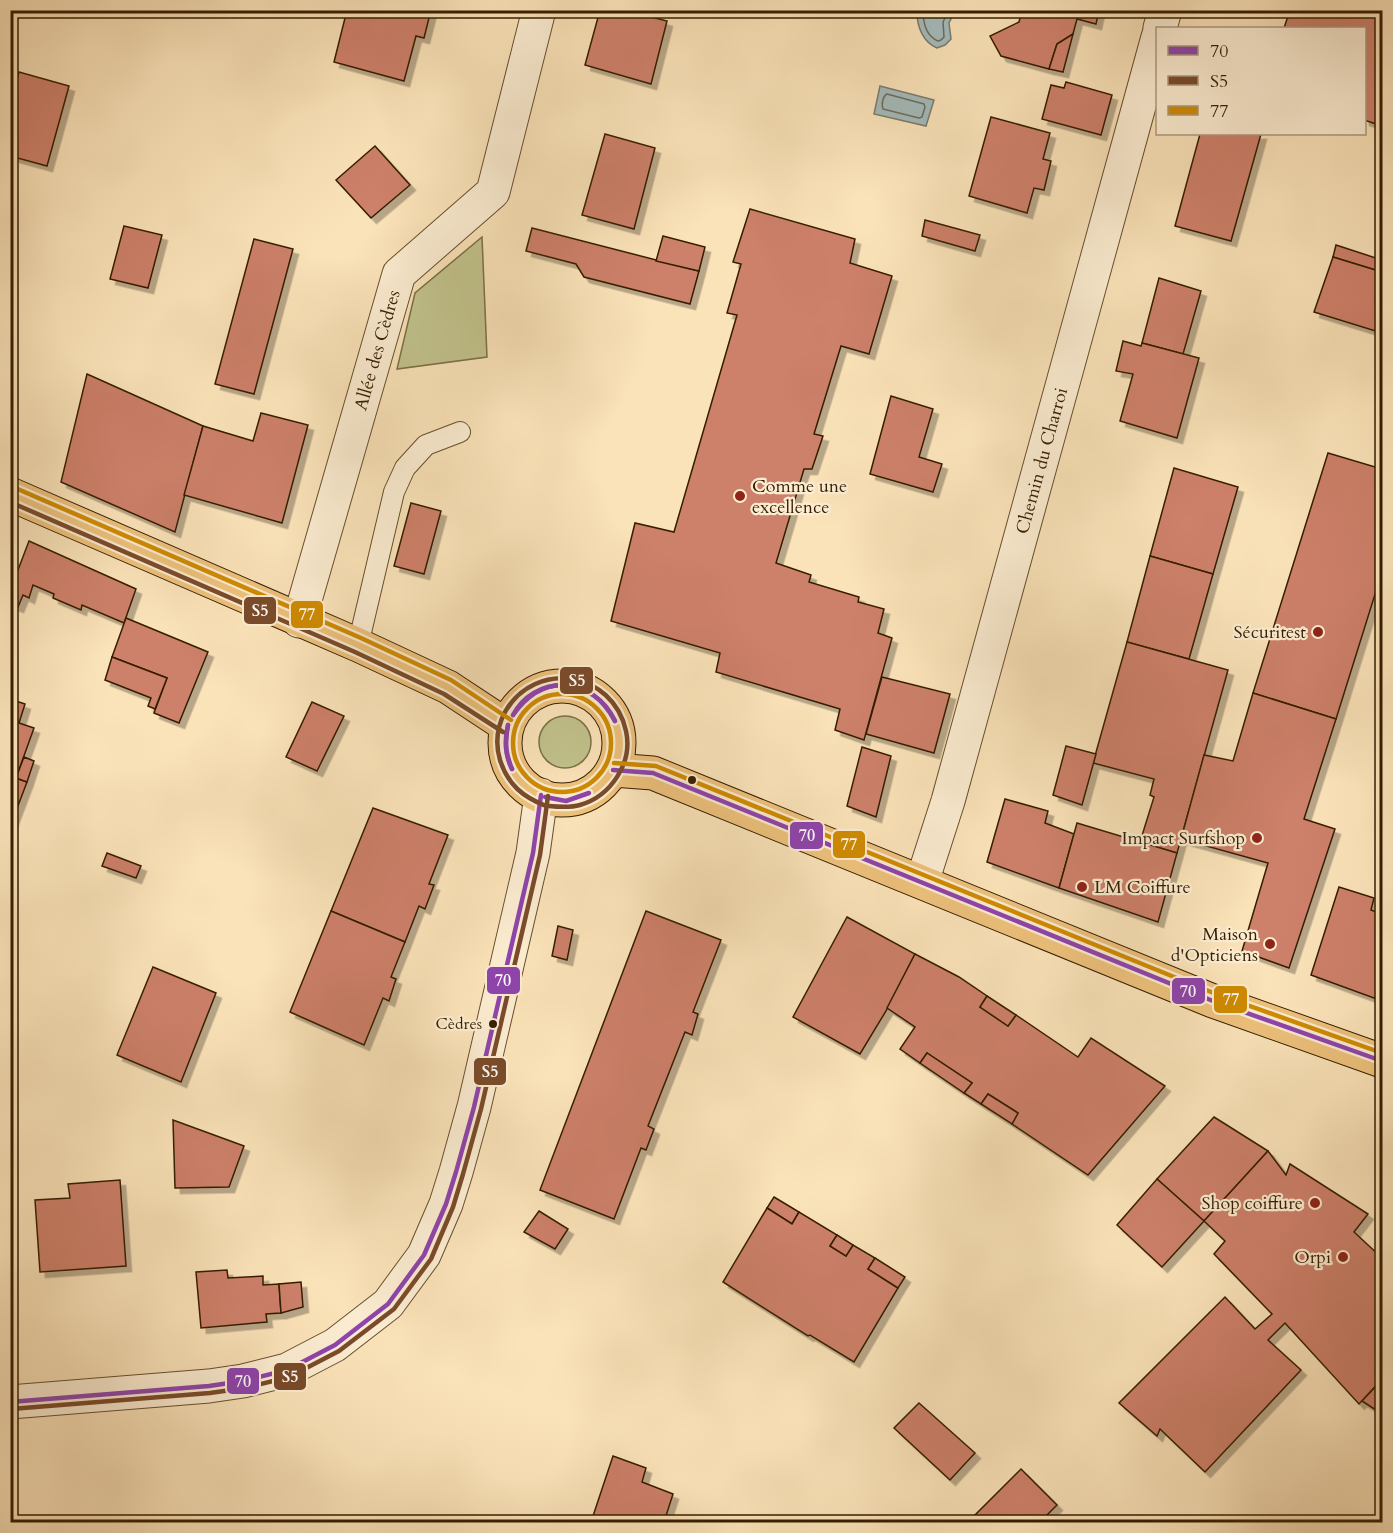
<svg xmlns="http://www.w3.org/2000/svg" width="1393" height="1533" viewBox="0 0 1393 1533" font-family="Cardo,serif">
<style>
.green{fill:#c2c38d;stroke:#7c7046;stroke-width:1.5}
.water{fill:#a4bbbb;stroke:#787c70;stroke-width:1.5}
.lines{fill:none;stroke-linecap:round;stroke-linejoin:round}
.shore{stroke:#6c6c5e;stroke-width:1.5}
.building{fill:#cd806b;stroke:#351e00;stroke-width:1.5;filter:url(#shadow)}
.lane-casing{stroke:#664f2e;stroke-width:22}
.street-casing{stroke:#664f2e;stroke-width:35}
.primary-casing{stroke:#351e00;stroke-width:35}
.lane{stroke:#fcedd2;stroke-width:20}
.street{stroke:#fcedd2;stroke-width:33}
.primary{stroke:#eec27c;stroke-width:33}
.bus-1-casing{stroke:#fcedd2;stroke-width:9}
.bus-2-casing{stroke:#fcedd2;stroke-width:9}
.bus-3-casing{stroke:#fcedd2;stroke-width:9}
.bus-1{stroke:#8e44ad;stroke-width:4.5}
.bus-2{stroke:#7a4b2a;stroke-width:4.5}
.bus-3{stroke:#d08b00;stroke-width:4.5}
.poi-dot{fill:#8f2418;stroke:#fcedd2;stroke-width:2}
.bus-dot{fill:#351e00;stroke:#fcedd2;stroke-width:2}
.labels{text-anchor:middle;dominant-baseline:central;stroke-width:4.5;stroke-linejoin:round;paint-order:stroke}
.bus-label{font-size:16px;fill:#351e00;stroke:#fcedd2;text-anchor:end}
.street-label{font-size:18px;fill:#351e00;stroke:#fcedd2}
.poi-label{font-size:18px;fill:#351e00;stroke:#fcedd2;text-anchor:end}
.line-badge{stroke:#fcedd2;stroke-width:2}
.badge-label{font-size:16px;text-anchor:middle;font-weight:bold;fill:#fff}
</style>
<defs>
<filter id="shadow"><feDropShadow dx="5.5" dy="5.5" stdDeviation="0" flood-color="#0004"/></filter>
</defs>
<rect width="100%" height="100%" fill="#fbe3b9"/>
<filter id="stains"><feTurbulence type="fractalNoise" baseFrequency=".00333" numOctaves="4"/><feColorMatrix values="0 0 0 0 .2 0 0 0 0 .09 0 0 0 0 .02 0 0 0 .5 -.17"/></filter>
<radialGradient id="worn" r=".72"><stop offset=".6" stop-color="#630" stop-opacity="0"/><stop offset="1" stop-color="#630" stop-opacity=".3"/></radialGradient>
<!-- green -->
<g class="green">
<path d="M 482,237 L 487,357 L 397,369 L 415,293 Z"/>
<circle cx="565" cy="742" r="26"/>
</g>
<!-- water -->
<g class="water">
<path d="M 920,10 L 955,11 L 949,23 L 951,39 L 945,45 L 937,48 C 923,42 917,27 917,12 Z"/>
<path d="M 880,86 L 934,100 L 926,126 L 874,114 Z"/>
</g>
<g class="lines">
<!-- shore -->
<g class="shore">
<path d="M 923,10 C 923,22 926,36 938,41 L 941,40 L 944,37 L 943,22 L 949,10"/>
<path d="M 887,94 L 924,104 L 925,107 L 922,117 L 919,118 L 883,109 C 881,105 883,96 887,94 Z"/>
</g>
</g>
<!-- building -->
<g class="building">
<path d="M 347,10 L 431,10 L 424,38 L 416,36 L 404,81 L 334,62 Z"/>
<path d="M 600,10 L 618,10 L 639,17 L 640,14 L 667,21 L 651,84 L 585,65 Z"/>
<path d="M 1022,10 L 1099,10 L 1096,24 L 1077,19 L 1073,34 L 1057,44 L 1049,69 L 1001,56 L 990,36 L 1019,22 Z"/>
<path d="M 1290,10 L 1331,10 L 1350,17 L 1352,10 L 1382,10 L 1382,114 L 1379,125 L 1364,120 L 1364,28 L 1284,28 Z"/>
<path d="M 1073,34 L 1063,72 L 1049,69 L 1057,44 Z"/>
<path d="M 19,72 L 69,86 L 47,166 L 10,156 L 10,103 Z"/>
<path d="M 1066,82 L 1112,95 L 1101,135 L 1042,119 L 1051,85 L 1064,88 Z"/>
<path d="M 991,117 L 1050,133 L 1043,159 L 1051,161 L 1044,190 L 1034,188 L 1027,213 L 969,196 Z"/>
<path d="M 605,134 L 655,148 L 634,229 L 582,215 Z"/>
<path d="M 1200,134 L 1261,134 L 1231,241 L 1175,226 Z"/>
<path d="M 375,146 L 410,185 L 371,218 L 336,180 Z"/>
<path d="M 750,209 L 855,239 L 850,263 L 892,276 L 869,354 L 841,346 L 814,434 L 823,436 L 812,469 L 804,469 L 776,563 L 811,575 L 809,582 L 859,597 L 858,602 L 884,609 L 878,633 L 892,638 L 864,740 L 835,730 L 840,709 L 716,672 L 720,653 L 611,621 L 635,523 L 674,532 L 737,315 L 727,313 L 741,264 L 733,262 Z"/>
<path d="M 925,220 L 980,235 L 975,251 L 922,236 Z"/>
<path d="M 124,226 L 162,235 L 148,288 L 110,279 Z"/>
<path d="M 532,228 L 699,271 L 690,304 L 584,277 L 576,264 L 526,251 Z"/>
<path d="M 663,236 L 705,247 L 699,271 L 656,261 Z"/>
<path d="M 254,239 L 293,249 L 254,394 L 215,384 Z"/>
<path d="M 1336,245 L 1382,260 L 1382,272 L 1333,257 Z"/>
<path d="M 1333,257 L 1382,272 L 1382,333 L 1314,312 Z"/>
<path d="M 1159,278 L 1201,291 L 1183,354 L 1142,343 Z"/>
<path d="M 1123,341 L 1141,346 L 1142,343 L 1199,358 L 1177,438 L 1120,421 L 1133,374 L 1116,371 Z"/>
<path d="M 87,374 L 203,426 L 175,532 L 61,482 Z"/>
<path d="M 891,396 L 933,409 L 919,457 L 942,464 L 933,492 L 870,474 Z"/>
<path d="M 261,413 L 308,425 L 282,523 L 184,495 L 203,426 L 253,441 Z"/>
<path d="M 1328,453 L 1382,469 L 1382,572 L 1336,719 L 1253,693 Z"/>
<path d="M 1174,468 L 1238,487 L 1213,574 L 1150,556 Z"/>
<path d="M 411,503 L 441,511 L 424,574 L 394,566 Z"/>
<path d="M 29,541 L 136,589 L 124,623 L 82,605 L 81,610 L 53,598 L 54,594 L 33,585 L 29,598 L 23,595 L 18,607 L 10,604 L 10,591 Z"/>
<path d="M 1150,556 L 1213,574 L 1189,659 L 1127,642 Z"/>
<path d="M 126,618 L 208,652 L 179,723 L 154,713 L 167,678 L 112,657 Z"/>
<path d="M 1127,642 L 1228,670 L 1177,853 L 1140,842 L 1154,797 L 1150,795 L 1154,779 L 1093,763 Z"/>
<path d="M 112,657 L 167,678 L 155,709 L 148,706 L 151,698 L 105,680 Z"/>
<path d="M 882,677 L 950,694 L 934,753 L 866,734 Z"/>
<path d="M 1253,693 L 1336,719 L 1304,819 L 1335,829 L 1289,968 L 1242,951 L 1268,863 L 1181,839 L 1204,755 L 1233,761 Z"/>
<path d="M 10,699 L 25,704 L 19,723 L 34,728 L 16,778 L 27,782 L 10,827 Z"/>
<path d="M 312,702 L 344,716 L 317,771 L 286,757 Z"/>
<path d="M 1066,746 L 1096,754 L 1082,805 L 1053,795 Z"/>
<path d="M 862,747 L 891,756 L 876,817 L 847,806 Z"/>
<path d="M 24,757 L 34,761 L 27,782 L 16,778 Z"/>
<path d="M 1005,799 L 1048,811 L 1045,823 L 1074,834 L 1059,888 L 987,862 Z"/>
<path d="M 373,808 L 448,835 L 429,884 L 434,885 L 425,909 L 419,906 L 405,942 L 331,911 Z"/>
<path d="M 1077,823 L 1177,853 L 1158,922 L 1059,888 Z"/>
<path d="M 107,853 L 141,866 L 136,878 L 102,866 Z"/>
<path d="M 1339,887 L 1374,898 L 1371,910 L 1382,914 L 1382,1001 L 1311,975 Z"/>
<path d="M 331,911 L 405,942 L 391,977 L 396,979 L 389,1001 L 383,998 L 364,1045 L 290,1012 Z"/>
<path d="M 646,911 L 721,940 L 693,1012 L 698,1014 L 692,1035 L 685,1032 L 648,1126 L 654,1129 L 646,1150 L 641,1148 L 614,1219 L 540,1190 Z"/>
<path d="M 847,917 L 915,954 L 886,1011 L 860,1054 L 793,1017 Z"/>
<path d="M 558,926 L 573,930 L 567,960 L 552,956 Z"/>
<path d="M 915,954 L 959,977 L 987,996 L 980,1007 L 1008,1026 L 1016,1015 L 1078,1057 L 1091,1038 L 1165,1086 L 1088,1175 L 1012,1124 L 1018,1113 L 988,1094 L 981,1104 L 964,1093 L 972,1083 L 927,1053 L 920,1063 L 900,1049 L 915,1027 L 887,1008 Z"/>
<path d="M 153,967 L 216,993 L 181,1082 L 117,1055 Z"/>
<path d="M 987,996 L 1016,1015 L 1008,1026 L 980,1007 Z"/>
<path d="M 927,1053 L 972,1083 L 964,1093 L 920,1063 Z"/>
<path d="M 988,1094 L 1018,1113 L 1012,1124 L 981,1104 Z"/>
<path d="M 1214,1117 L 1268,1151 L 1204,1221 L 1157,1179 Z"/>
<path d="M 173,1120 L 244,1146 L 229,1187 L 175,1188 Z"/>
<path d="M 1268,1151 L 1286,1175 L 1290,1164 L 1368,1214 L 1354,1232 L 1382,1258 L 1382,1379 L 1359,1404 L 1285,1323 L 1268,1340 L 1301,1370 L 1205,1472 L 1160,1429 L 1157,1436 L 1119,1403 L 1225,1297 L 1255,1329 L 1272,1314 L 1214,1254 L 1225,1241 L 1204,1221 Z"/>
<path d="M 1157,1179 L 1204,1221 L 1162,1267 L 1117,1225 Z"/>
<path d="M 120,1180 L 126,1266 L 40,1272 L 35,1200 L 70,1198 L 68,1184 Z"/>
<path d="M 774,1197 L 799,1212 L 792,1224 L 767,1208 Z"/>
<path d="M 767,1208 L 792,1224 L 799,1212 L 837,1235 L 830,1246 L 846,1256 L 853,1245 L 875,1258 L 868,1269 L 898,1288 L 854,1362 L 810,1335 L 808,1336 L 723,1282 Z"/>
<path d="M 539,1211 L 568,1229 L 555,1249 L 524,1232 Z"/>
<path d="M 837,1235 L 853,1245 L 846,1256 L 830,1246 Z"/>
<path d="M 875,1258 L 905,1277 L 898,1288 L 868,1269 Z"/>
<path d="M 227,1270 L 228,1278 L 263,1276 L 263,1285 L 279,1284 L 281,1313 L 266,1314 L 267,1322 L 201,1328 L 196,1272 Z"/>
<path d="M 301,1282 L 303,1307 L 281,1313 L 279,1284 Z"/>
<path d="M 1382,1380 L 1382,1414 L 1362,1401 Z"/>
<path d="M 919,1403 L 975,1453 L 950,1480 L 894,1428 Z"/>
<path d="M 613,1456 L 646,1468 L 642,1482 L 673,1494 L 665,1519 L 675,1522 L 591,1522 Z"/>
<path d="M 1021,1469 L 1057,1505 L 1040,1522 L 979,1522 L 973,1517 Z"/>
</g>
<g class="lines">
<defs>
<path id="lane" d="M 358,645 L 394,492 L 405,468 L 426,445 L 460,432"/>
<g id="street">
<path d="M 1160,28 L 1165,10"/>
<path id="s1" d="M 299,621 L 399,274 L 493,192 L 539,10"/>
<path id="s2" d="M 922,882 L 948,801 L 1158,37"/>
<path d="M 10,1402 L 209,1386 L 243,1381 L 287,1370 L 335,1345 L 388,1304 L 424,1255 L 446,1204 L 456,1172 L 474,1107 L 533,853 L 541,795"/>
</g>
<g id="primary">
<path d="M 10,494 L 358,645 L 448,687 L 507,726"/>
<circle cx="562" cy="743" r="57"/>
<path d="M 613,770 L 653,773 L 1213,1001 L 1382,1061"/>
</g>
</defs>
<!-- lane casing -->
<use href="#lane" class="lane-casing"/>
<!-- street casing -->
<use href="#street" class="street-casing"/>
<!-- primary casing -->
<use href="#primary" class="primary-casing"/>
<!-- lane -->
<use href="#lane" class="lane"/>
<!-- street -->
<use href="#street" class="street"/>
<!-- primary -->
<use href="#primary" class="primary"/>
<defs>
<g id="bus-1">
<path d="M 563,685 C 586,687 605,699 615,721"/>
<path d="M 563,685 C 589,688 602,698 615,721"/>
<path d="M 513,715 C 523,696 542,685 563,685"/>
<path d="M 513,715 C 525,698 541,685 563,685"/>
<path d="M 508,725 C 505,743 505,753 512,769"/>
<path d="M 508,725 C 504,741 505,755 512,769"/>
<path d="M 613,770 L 653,773 L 1213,1001 L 1382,1061"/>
<path d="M 545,797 L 566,801 L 589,793"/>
<path d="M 10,1402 L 209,1386 L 243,1381 L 287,1370 L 335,1345 L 388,1304 L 424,1255 L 446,1204 L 456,1172 L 474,1107 L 533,853 L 541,795"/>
</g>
<g id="bus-2">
<path d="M 10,502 L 355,652 L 444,694 L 503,732"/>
<path d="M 546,806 C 523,797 508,785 500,760 C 495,743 497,727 505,712 C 535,659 613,671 626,731 C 633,763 611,796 580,805 C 570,808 559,807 549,806"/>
<path d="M 11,1409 L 210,1393 L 245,1388 L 289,1377 L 339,1351 L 394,1309 L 431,1259 L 453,1207 L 463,1174 L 481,1109 L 540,855 L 548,796"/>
</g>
<g id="bus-3">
<path d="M 13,487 L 361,638 L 451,680 L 511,720"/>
<circle cx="562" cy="743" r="49"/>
<path d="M 614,763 L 656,766 L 1216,994 L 1382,1053"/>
</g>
</defs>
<!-- bus-1 casing -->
<use href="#bus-1" class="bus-1-casing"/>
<!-- bus-2 casing -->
<use href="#bus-2" class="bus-2-casing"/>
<!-- bus-3 casing -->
<use href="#bus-3" class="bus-3-casing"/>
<!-- bus-1 -->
<use href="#bus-1" class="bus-1"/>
<!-- bus-2 -->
<use href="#bus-2" class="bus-2"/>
<!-- bus-3 -->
<use href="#bus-3" class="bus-3"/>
</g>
<!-- markers -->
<g class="poi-dot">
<circle cx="740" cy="496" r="6"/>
<circle cx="1318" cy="632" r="6"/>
<circle cx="1257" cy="838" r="6"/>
<circle cx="1082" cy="887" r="6"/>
<circle cx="1270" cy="944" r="6"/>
<circle cx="1315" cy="1203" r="6"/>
<circle cx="1343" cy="1257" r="6"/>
</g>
<g class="bus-dot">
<circle cx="692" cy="780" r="5"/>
<circle cx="493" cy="1024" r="5"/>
</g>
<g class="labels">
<!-- bus labels -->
<g class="bus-label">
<text x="482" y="1024">Cèdres</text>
</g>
<!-- street labels -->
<g class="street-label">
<text stroke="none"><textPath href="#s1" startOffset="282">Allée des Cèdres</textPath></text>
<text stroke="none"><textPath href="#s2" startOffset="438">Chemin du Charroi</textPath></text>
</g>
<!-- poi labels -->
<g class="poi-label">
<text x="752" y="486" text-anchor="start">Comme une<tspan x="752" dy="21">excellence</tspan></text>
<text x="1306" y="632">Sécuritest</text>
<text x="1245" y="838">Impact Surfshop</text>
<text x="1094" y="887" text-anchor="start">LM Coiffure</text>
<text x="1258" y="934">Maison<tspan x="1258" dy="21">d'Opticiens</tspan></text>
<text x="1303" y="1203">Shop coiffure</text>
<text x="1331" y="1257">Orpi</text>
</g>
</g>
<g class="line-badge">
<rect x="243" y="596" width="34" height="29" rx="6" fill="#7a4b2a"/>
<rect x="290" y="600" width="34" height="29" rx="6" fill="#d08b00"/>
<rect x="559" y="666" width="35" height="29" rx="6" fill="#7a4b2a"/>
<rect x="789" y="821" width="35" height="29" rx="6" fill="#8e44ad"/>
<rect x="832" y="830" width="34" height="29" rx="6" fill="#d08b00"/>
<rect x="486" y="966" width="35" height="29" rx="6" fill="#8e44ad"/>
<rect x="1171" y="977" width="35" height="28" rx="6" fill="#8e44ad"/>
<rect x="1213" y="985" width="35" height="29" rx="6" fill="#d08b00"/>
<rect x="473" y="1057" width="34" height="29" rx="6" fill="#7a4b2a"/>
<rect x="273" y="1362" width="34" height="29" rx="6" fill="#7a4b2a"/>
<rect x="226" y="1367" width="34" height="28" rx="6" fill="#8e44ad"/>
</g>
<g class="badge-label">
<text x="260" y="616">S5</text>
<text x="307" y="620">77</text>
<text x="577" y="686">S5</text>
<text x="807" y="841">70</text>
<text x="849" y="850">77</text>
<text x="503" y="986">70</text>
<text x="1188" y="997">70</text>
<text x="1231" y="1005">77</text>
<text x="490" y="1077">S5</text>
<text x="290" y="1382">S5</text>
<text x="243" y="1387">70</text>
</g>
<!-- margin -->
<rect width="1393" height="1533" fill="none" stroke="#fbe3b9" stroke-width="36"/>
<rect x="12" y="12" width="1369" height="1509" fill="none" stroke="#351e00" stroke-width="3"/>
<rect x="18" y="18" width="1357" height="1497" fill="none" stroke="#351e00" stroke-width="1.5"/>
<!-- legend -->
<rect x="1156" y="27" width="210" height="108" fill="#fcedd2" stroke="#ac9a7e" stroke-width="1.5"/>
<rect x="1168" y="46" width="30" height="9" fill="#8e44ad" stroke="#ac9a7e" stroke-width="1.5"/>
<text x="1210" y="57" font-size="18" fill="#351e00">70</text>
<rect x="1168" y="76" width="30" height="9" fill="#7a4b2a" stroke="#ac9a7e" stroke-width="1.5"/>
<text x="1210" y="87" font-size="18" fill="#351e00">S5</text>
<rect x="1168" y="106" width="30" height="9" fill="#d08b00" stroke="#ac9a7e" stroke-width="1.5"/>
<text x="1210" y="117" font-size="18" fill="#351e00">77</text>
<rect width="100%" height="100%" filter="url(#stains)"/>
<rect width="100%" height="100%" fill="url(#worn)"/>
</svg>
